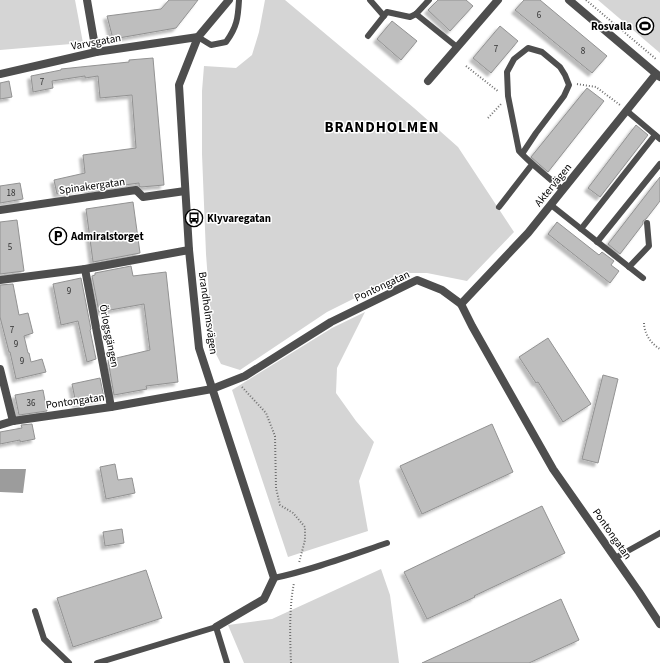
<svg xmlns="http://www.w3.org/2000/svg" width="660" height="663" viewBox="0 0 660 663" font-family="'Source Sans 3',sans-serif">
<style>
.green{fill:#d5d5d5}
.water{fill:#9c9c9c}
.building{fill:#bebebe;stroke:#929292;filter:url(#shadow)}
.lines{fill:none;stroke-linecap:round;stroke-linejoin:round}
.path{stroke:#707070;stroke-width:2;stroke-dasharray:1 2;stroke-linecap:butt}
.service{stroke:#4e4e4e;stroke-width:6}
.minor{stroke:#4e4e4e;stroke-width:8}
.labels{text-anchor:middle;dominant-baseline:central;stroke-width:3;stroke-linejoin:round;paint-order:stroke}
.number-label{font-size:9px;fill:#303030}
.poi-label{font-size:11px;font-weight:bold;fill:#000;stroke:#fff;text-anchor:start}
.street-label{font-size:11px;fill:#000;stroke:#fff}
.district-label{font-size:15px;font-weight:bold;letter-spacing:1px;fill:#000;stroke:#fff}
</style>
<defs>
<filter id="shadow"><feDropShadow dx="-3.5" dy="3.5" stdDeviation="1" flood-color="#0004"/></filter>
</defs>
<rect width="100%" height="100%" fill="#fff"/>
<!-- green -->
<g class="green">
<path d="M 0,0 L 75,0 L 83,43 L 0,50 Z"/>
<path d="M 265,0 L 285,0 L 414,108 L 458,147 L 514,232 L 467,281 L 427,273 L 405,273 L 327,312 L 240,370 L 221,364 L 213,348 L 206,254 L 202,154 L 202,91 L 204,66 L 236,68 L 252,55 L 259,32 Z"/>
<path d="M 598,0 L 660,0 L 660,53 Z"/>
<path d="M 365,312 L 337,368 L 336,393 L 356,421 L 374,442 L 359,481 L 368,531 L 288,557 L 232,390 L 332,328 Z"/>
<path d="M 381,569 L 390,595 L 399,663 L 244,663 L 228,625 L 272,619 Z"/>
</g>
<!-- water -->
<path class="water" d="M 0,469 L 26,469 L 23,493 L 0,492 Z"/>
<!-- building -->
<g class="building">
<path d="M 169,0 L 198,0 L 176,28 L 113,39 L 107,16 L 161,9 Z"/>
<path d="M 438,0 L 466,0 L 473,6 L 450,31 L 428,10 Z"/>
<path d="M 524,0 L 540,0 L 607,56 L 592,73 L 515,10 Z"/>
<path d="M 392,21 L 417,41 L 401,60 L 377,39 Z"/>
<path d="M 500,26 L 518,41 L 491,73 L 473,58 Z"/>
<path d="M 153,58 L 164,185 L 141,187 L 139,186 L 139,183 L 88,190 L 88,187 L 57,194 L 54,180 L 85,173 L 83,155 L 136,148 L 132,95 L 100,98 L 98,76 L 85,78 L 85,76 L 52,81 L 53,88 L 33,92 L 31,76 L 61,70 L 61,69 L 129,62 L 129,60 Z"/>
<path d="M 9,81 L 12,97 L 0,99 L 0,83 Z"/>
<path d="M 587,88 L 604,101 L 548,172 L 531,157 Z"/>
<path d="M 636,125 L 648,135 L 600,197 L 588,188 Z"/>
<path d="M 660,177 L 660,201 L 646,219 L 643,221 L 643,224 L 620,254 L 608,244 Z"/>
<path d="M 20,183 L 23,199 L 0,203 L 0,186 Z"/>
<path d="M 133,202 L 140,253 L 93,262 L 86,209 Z"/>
<path d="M 17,220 L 24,271 L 0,274 L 0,222 Z"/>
<path d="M 557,222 L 599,255 L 602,252 L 614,261 L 611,265 L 619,271 L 610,283 L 548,234 Z"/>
<path d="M 131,266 L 133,276 L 166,272 L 178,382 L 146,386 L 147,389 L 114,395 L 108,360 L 150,350 L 144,304 L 99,312 L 92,276 L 95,275 L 95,273 Z"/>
<path d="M 81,278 L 91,329 L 90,330 L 96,359 L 87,362 L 78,321 L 61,325 L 53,284 Z"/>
<path d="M 13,284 L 19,315 L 28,313 L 33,333 L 24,336 L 28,353 L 29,353 L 31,362 L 42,359 L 46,372 L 16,379 L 10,352 L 9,352 L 0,317 L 0,285 Z"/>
<path d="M 548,338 L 591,404 L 563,422 L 538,382 L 536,383 L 519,357 Z"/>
<path d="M 603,375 L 618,379 L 598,463 L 582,459 Z"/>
<path d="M 100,378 L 104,398 L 76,404 L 72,384 Z"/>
<path d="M 43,390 L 47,411 L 19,415 L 15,395 Z"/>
<path d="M 32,424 L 35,439 L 20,442 L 20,440 L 0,444 L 0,432 L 22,428 L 21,425 Z"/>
<path d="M 492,424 L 513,472 L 422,514 L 400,466 Z"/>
<path d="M 115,464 L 118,480 L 132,478 L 135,493 L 106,499 L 100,467 Z"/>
<path d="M 542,506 L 565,553 L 474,596 L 475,597 L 427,619 L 404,572 Z"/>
<path d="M 122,529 L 124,543 L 105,546 L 103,532 Z"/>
<path d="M 146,570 L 162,618 L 73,647 L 57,598 Z"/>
<path d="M 561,599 L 579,640 L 529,663 L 422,663 Z"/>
</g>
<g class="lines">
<!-- path -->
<g class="path">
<path d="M 586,0 L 656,59"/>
<path d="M 466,66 L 499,92"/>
<path d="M 577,84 L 596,87 L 620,105"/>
<path d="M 488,118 L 501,104"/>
<path d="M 644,323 C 644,333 651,344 660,349"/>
<path d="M 242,387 L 266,413 L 275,436 L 276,488 L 280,505 L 293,513 L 305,527 L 305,540 L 299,563"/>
<path d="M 291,663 C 290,638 289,607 294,583"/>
</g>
<!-- service -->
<g class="service">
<path d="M 370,0 L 384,16"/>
<path d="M 416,14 L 457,47"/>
<path d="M 368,36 L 387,12 L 410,17 L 416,14 L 429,0"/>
<path d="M 198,37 L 211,45 L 226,42 C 237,27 238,18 239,0"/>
<path d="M 627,111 L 660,139"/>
<path d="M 522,154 L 536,133 L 564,96 L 569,85 L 565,75 L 560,67 L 542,52 L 528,48 L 514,59 L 507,72 L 508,96 L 519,151 C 532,165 548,177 563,190"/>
<path d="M 551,205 L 643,278"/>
<path d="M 499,207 L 530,167"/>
<path d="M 581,229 L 655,135"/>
<path d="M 597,242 L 660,164"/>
<path d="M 629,267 L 649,246 L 647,223"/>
<path d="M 615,558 L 660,533"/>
<path d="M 274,578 C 312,570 349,556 387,543"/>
<path d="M 35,611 L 44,639 L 69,663"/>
<path d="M 97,663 L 216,627 L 227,663"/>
</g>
<!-- minor -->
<g class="minor">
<path d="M 87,0 L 96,52"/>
<path d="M 569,0 L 660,77"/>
<path d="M 0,74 L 96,52 L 198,37"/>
<path d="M 428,81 L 498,0"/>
<path d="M 0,210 L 136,190 L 143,197 L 185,191"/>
<path d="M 85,269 L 111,407"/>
<path d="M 0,280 L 85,269 L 189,250"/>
<path d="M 461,304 L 528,233 L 656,74"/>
<path d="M 0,369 L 13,421"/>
<path d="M 0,425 L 13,421 L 111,407 L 212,389 L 245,376 L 331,322 L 417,280 L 442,290 L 461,304 L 472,326 L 553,469 L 639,592 L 660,624"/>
<path d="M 216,627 L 264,599 L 274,578 L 199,348 L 189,250 L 179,85 L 198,37 L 229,0"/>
</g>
</g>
<!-- icons -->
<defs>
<symbol id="stadium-ring" viewBox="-11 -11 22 22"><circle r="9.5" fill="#fff" stroke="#000" stroke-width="1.5"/><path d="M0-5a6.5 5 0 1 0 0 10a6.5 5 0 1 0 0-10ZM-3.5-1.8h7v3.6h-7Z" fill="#000"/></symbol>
<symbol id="bus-ring" viewBox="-11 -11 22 22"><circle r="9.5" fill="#fff" stroke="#000" stroke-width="1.5"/><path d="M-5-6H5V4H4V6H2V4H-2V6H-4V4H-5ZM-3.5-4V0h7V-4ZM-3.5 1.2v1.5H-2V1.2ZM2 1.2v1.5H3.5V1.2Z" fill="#000"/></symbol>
<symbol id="parking-ring" viewBox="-11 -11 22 22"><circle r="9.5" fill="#fff" stroke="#000" stroke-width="1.5"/><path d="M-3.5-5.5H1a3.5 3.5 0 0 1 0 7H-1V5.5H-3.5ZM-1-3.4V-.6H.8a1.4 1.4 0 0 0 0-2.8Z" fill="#000"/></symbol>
</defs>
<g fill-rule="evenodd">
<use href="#stadium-ring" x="635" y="16" width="20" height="20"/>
<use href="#bus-ring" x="184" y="208" width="20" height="20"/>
<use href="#parking-ring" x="48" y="226" width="20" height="20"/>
</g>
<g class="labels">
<!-- number labels -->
<g class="number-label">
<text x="539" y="15">6</text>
<text x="496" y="49">7</text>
<text x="583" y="51">8</text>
<text x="42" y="82">7</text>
<text x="11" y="193">18</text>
<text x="10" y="247">5</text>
<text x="69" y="291">9</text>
<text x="12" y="330">7</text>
<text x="16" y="344">9</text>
<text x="22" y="361">9</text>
<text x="31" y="403">36</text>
</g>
<!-- poi labels -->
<g class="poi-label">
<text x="632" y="26" text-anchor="end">Rosvalla</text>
<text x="207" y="218">Klyvaregatan</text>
<text x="71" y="236">Admiralstorget</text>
</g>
<!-- street labels -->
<g class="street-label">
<text transform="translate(96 42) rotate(-10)">Varvsgatan</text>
<text transform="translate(553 185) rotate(-51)">Aktervägen</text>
<text transform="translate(92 186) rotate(-8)">Spinakergatan</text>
<text transform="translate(382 286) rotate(-25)">Pontongatan</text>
<text transform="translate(208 313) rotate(82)">Brandholmsvägen</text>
<text transform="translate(109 336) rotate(79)">Örlogsgängen</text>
<text transform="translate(75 401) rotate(-8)">Pontongatan</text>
<text transform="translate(612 534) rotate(55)">Pontongatan</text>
</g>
<!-- district labels -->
<g class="district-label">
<text x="382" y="127">BRANDHOLMEN</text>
</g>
</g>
</svg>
